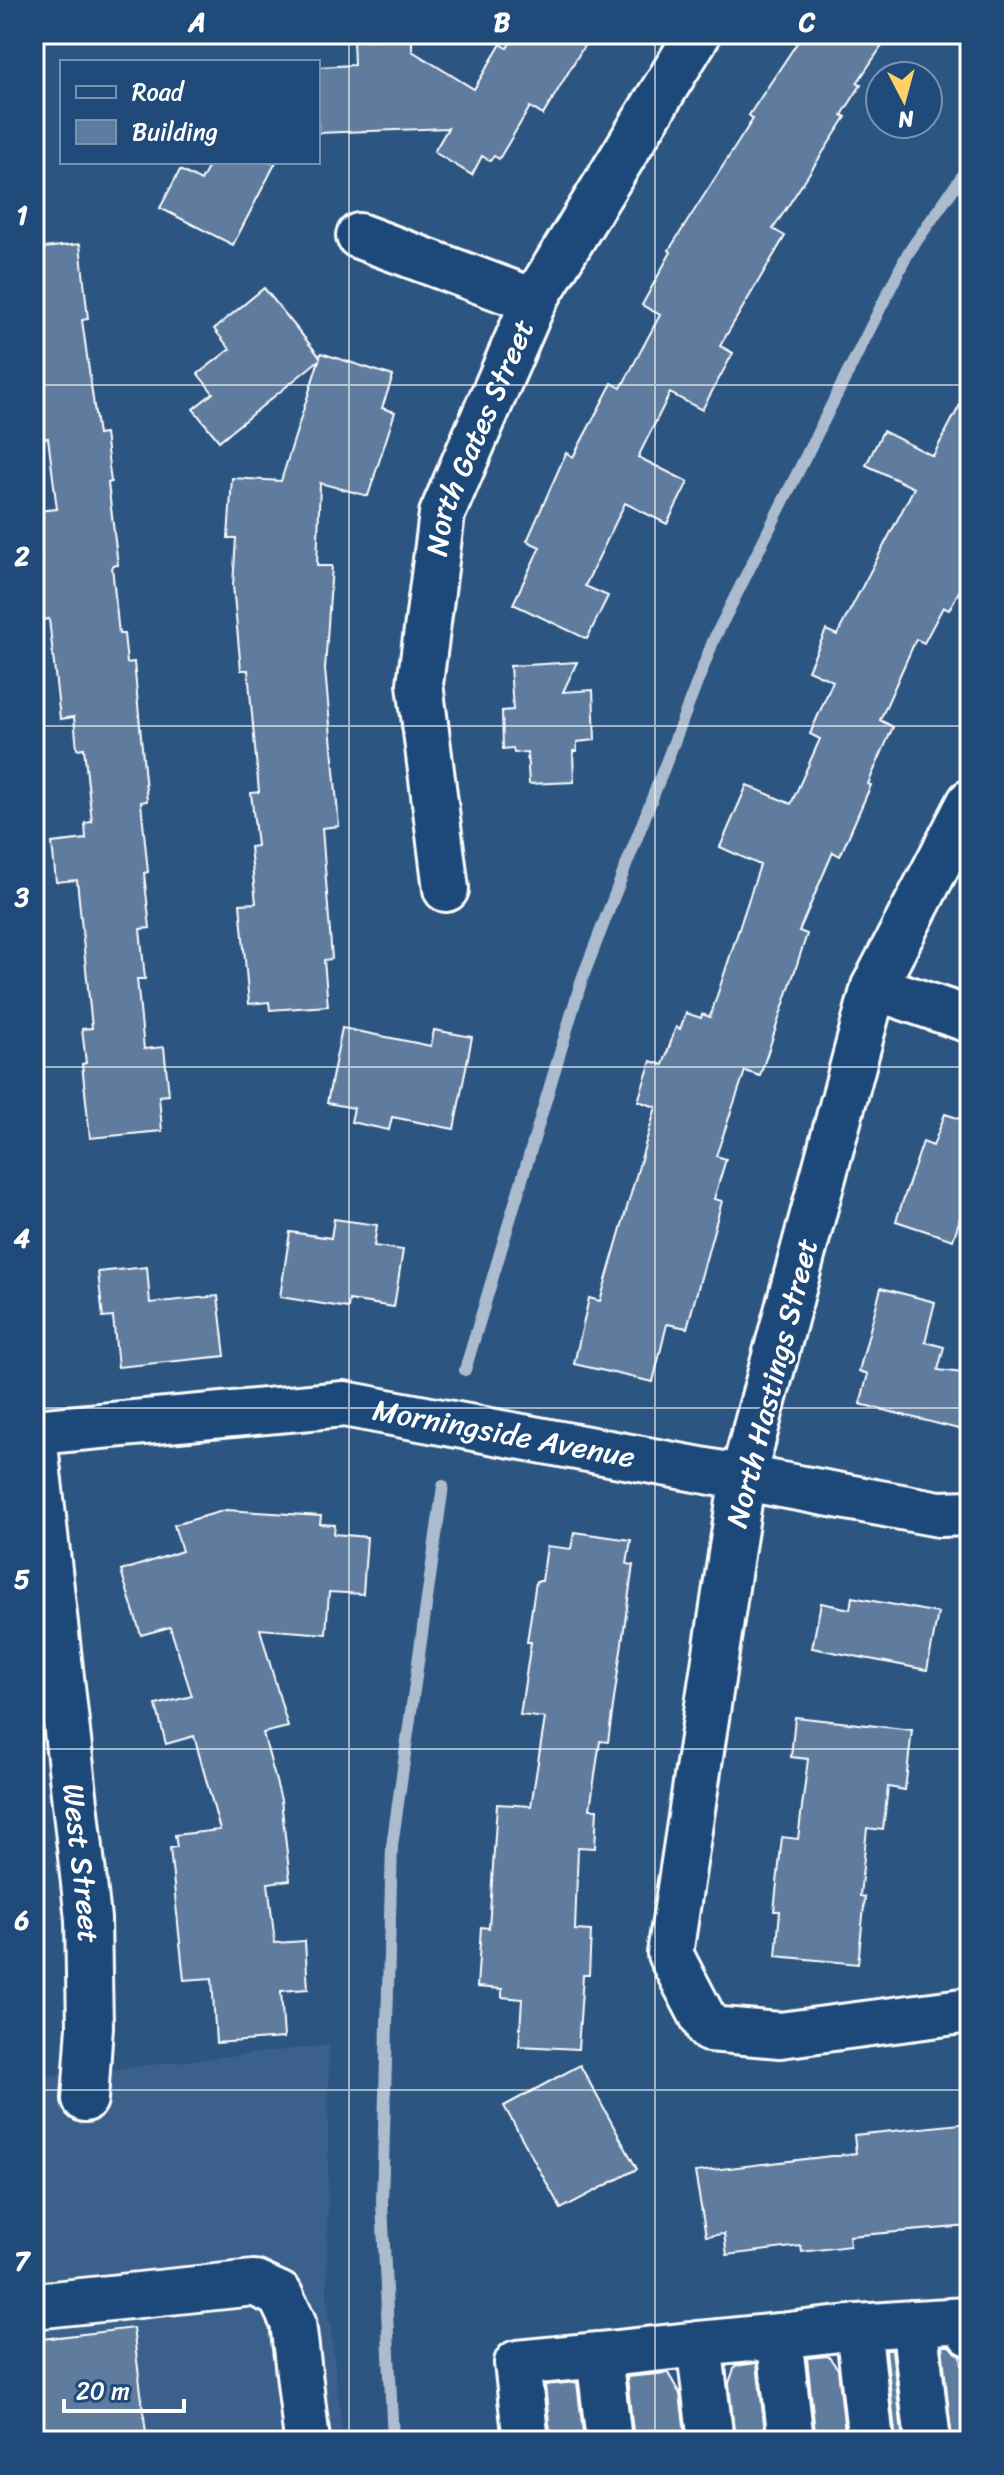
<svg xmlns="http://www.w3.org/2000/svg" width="1004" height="2475" viewBox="0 0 1004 2475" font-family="Sriracha,sans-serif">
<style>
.built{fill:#3b618b}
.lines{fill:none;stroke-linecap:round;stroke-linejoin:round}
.stream{stroke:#acbcce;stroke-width:12}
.building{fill:#5e7c9f;stroke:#fff;stroke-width:2}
.minor-casing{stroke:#fff;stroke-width:50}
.minor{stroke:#1f4a7a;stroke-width:44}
.grid{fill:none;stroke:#fff;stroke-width:2;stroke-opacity:0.55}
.labels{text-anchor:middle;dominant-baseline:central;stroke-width:6;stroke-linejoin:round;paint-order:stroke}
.street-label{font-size:30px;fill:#fff;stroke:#1f4a7a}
.neatline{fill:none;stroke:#fff;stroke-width:3}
.grid-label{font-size:26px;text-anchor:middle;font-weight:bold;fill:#fff}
</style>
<rect width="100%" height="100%" fill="#2c5582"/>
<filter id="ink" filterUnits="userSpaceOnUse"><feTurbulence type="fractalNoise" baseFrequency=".0125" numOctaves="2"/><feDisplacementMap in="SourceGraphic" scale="16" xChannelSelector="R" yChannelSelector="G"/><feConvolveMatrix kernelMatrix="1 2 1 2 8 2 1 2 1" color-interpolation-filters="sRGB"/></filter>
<g filter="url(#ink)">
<!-- built -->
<path class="built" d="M 329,2045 L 327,2293 L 343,2441 L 34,2441 L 34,2078 Z"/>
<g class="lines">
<!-- stream -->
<g class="stream">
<path d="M 465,1370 L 582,979 L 714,639 L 908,253 L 970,165"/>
<path d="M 393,2441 L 382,2202 L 392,1846 L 443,1486"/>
</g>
</g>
<!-- building -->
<g class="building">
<path d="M 516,34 L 591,34 L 543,115 L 530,107 L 499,159 L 494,156 L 490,161 L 482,156 L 472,175 L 434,152 L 448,128 L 318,133 L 318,67 L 354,65 L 353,40 L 412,38 L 412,51 L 474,89 L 501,44 L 507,48 Z"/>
<path d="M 803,34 L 890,34 L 857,83 L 861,85 L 842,115 L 846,117 L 773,229 L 785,236 L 720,346 L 733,353 L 702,410 L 670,393 L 638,457 L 688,482 L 667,524 L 625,503 L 585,586 L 608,596 L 587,639 L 513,604 L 540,547 L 527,541 L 566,453 L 573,457 L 612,383 L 621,388 L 660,315 L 642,305 L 671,252 L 669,250 L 753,119 L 749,115 Z"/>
<path d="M 211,162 L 276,162 L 233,245 L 160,208 L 180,170 L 201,181 Z"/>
<path d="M 80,244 L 88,319 L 82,320 L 98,435 L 105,434 L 111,482 L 108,483 L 118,565 L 112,566 L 119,634 L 124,634 L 127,663 L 134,662 L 147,801 L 141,802 L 148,872 L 144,873 L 150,928 L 140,929 L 145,979 L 137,979 L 144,1049 L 164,1047 L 169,1095 L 159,1096 L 162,1131 L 90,1138 L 82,1064 L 86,1063 L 82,1029 L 92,1028 L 77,880 L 56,882 L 52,843 L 86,839 L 85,823 L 92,822 L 84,748 L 77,749 L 74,717 L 60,719 L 49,619 L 43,620 L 37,565 L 42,565 L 36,511 L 57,509 L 48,438 L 41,439 L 39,424 L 34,424 L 34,249 Z"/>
<path d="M 264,288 L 320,357 L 321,353 L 393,376 L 382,408 L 395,412 L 368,496 L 320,483 L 317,566 L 332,566 L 325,669 L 339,826 L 322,828 L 332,959 L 324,960 L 328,1006 L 270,1010 L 269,1002 L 249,1004 L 240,904 L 256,903 L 250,847 L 257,846 L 251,793 L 259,792 L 248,670 L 241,670 L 233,585 L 236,538 L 228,538 L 232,478 L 281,481 L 319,360 L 219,441 L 193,409 L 213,393 L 198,374 L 230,349 L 214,329 Z"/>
<path d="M 970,386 L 970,571 L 949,610 L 943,607 L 924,643 L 916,639 L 880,720 L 893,727 L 868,784 L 871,785 L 840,856 L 833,852 L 799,931 L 807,934 L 760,1076 L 745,1071 L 716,1156 L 726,1159 L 714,1199 L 722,1201 L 687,1328 L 667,1324 L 653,1382 L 574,1364 L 589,1298 L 600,1301 L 656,1107 L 638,1101 L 651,1061 L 663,1065 L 676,1027 L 680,1029 L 686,1013 L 701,1018 L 702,1014 L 710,1017 L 760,865 L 720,847 L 747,785 L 791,804 L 820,739 L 810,734 L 833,681 L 808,670 L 826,630 L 837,635 L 914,488 L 866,465 L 883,431 L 933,456 Z"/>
<path d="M 577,662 L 563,692 L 593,690 L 595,740 L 577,742 L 577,751 L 573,751 L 574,782 L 529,784 L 527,752 L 514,753 L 513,748 L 503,749 L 502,711 L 513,710 L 510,666 Z"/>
<path d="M 342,1028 L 431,1046 L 434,1030 L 472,1037 L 454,1129 L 392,1117 L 389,1130 L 351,1122 L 354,1108 L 327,1103 Z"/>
<path d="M 945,1114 L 970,1122 L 970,1188 L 953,1240 L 896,1221 L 923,1142 L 933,1146 Z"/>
<path d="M 334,1219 L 377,1225 L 374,1246 L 403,1250 L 394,1307 L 349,1300 L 348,1308 L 280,1297 L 290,1232 L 331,1238 Z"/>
<path d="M 147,1267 L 150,1303 L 218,1296 L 225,1356 L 118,1367 L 113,1317 L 103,1318 L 98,1272 Z"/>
<path d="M 881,1288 L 935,1302 L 925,1342 L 944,1347 L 938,1370 L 970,1374 L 970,1432 L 860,1404 L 868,1374 L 859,1371 Z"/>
<path d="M 226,1510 L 321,1516 L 320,1524 L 335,1525 L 334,1534 L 367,1537 L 363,1594 L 329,1592 L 326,1634 L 260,1629 L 288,1727 L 263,1733 L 281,1800 L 290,1880 L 268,1883 L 275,1943 L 305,1941 L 308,1989 L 281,1991 L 284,2038 L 216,2043 L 212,1978 L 184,1980 L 170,1848 L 177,1847 L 175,1835 L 220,1830 L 194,1736 L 166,1744 L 156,1705 L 192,1696 L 170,1627 L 141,1635 L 121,1571 L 182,1551 L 174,1525 Z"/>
<path d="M 574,1532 L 631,1540 L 627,1564 L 633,1565 L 608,1742 L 600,1741 L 590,1809 L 597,1809 L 595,1848 L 578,1847 L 575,1930 L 591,1931 L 589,1975 L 583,1975 L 578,2049 L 519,2046 L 522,1999 L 502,1997 L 502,1989 L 477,1987 L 481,1927 L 489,1928 L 497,1804 L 531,1806 L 545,1718 L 520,1715 L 531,1642 L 527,1642 L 536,1581 L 542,1581 L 547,1546 L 571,1549 Z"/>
<path d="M 852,1597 L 938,1613 L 927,1670 L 812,1648 L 821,1603 L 850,1609 Z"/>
<path d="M 795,1717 L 912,1730 L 905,1790 L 888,1787 L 883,1830 L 867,1828 L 860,1896 L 865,1897 L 858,1964 L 776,1956 L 780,1911 L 774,1911 L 782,1837 L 798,1839 L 808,1759 L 791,1757 Z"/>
<path d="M 580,2065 L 637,2169 L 561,2209 L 504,2106 Z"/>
<path d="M 970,2123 L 970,2226 L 849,2236 L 850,2246 L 802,2252 L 801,2246 L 727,2255 L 724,2234 L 706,2236 L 695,2172 L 856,2153 L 854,2135 Z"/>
<path d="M 133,2328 L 147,2441 L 34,2441 L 34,2340 Z"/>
<path d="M 942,2346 L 949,2346 L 961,2356 L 970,2441 L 952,2441 Z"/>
<path d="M 886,2350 L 892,2350 L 903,2441 L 896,2441 Z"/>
<path d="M 828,2356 L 838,2369 L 846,2441 L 816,2441 L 807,2358 Z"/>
<path d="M 757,2363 L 766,2441 L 735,2441 L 729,2383 L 735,2366 Z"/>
<path d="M 668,2373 L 680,2394 L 686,2441 L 634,2441 L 627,2377 Z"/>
<path d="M 577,2382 L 584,2441 L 551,2441 L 545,2385 Z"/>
</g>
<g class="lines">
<defs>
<g id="minor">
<path d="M 359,236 L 534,301"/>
<path d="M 970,802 L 874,987 L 743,1476 L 670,1954 L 709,2029 L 780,2035 L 970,2010"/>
<path id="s1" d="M 446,889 L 420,684 L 442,514 L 534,301 L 698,34"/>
<path d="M 874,987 L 970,1020"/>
<path id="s2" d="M 34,1432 L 344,1404 L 939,1514 L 970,1513"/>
<path id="s3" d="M 34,1436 L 88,1919 L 90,2026 L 85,2099"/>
<path d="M 34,2306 L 254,2283 L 280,2295 L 293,2322 L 307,2441"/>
<path d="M 914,2323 L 968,2320 L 970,2333"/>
<path d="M 858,2327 L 914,2323 L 928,2441"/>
<path d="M 779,2336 L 858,2327 L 871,2441"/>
<path d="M 699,2344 L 779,2336 L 791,2441"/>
<path d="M 599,2355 L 699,2344 L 711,2441"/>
<path d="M 526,2441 L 517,2363 L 599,2355 L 609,2441"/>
</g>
</defs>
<!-- minor casing -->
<use href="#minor" class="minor-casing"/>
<!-- minor -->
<use href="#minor" class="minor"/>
</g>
</g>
<!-- grid -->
<path class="grid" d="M 349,34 L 349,2441M 655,34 L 655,2441M 34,385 L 970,385M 34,726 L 970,726M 34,1067 L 970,1067M 34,1408 L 970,1408M 34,1749 L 970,1749M 34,2090 L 970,2090"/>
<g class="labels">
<!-- street labels -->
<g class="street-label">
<text stroke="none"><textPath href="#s1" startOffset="462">North Gates Street</textPath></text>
<text transform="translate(772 1383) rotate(-76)">North Hastings Street</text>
<text stroke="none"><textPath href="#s2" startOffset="474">Morningside Avenue</textPath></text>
<text stroke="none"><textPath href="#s3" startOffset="430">West Street</textPath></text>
</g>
</g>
<!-- margin -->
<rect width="1004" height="2475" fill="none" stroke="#1f4a7a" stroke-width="88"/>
<!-- legend -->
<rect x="60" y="60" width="260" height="104" fill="#1f4a7a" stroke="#7992af" stroke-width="2"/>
<rect x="76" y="86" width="40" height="12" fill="#1f4a7a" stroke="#7992af" stroke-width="2"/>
<text x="132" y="100" font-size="24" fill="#ffffff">Road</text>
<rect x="76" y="120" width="40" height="24" fill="#5e7c9f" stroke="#7992af" stroke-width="2"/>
<text x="132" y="140" font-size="24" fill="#ffffff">Building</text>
<!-- north arrow -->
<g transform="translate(904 100) rotate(174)"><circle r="38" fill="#1f4a7a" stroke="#7992af" stroke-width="2"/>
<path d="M0-6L14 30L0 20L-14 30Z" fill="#ffd166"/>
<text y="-12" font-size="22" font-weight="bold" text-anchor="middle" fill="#ffffff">N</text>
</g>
<!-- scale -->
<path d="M64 2399v12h120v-12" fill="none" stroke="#ffffff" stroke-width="4"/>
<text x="76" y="2399" font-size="24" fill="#ffffff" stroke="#1f4a7a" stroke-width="6" paint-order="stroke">20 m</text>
<rect x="44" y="44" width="916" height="2387" class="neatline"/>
<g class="grid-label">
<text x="197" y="31">A</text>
<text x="502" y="31">B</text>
<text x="807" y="31">C</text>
<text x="22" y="224">1</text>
<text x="22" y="565">2</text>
<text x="22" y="906">3</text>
<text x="22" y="1247">4</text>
<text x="22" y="1588">5</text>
<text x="22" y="1929">6</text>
<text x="22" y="2270">7</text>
</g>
</svg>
